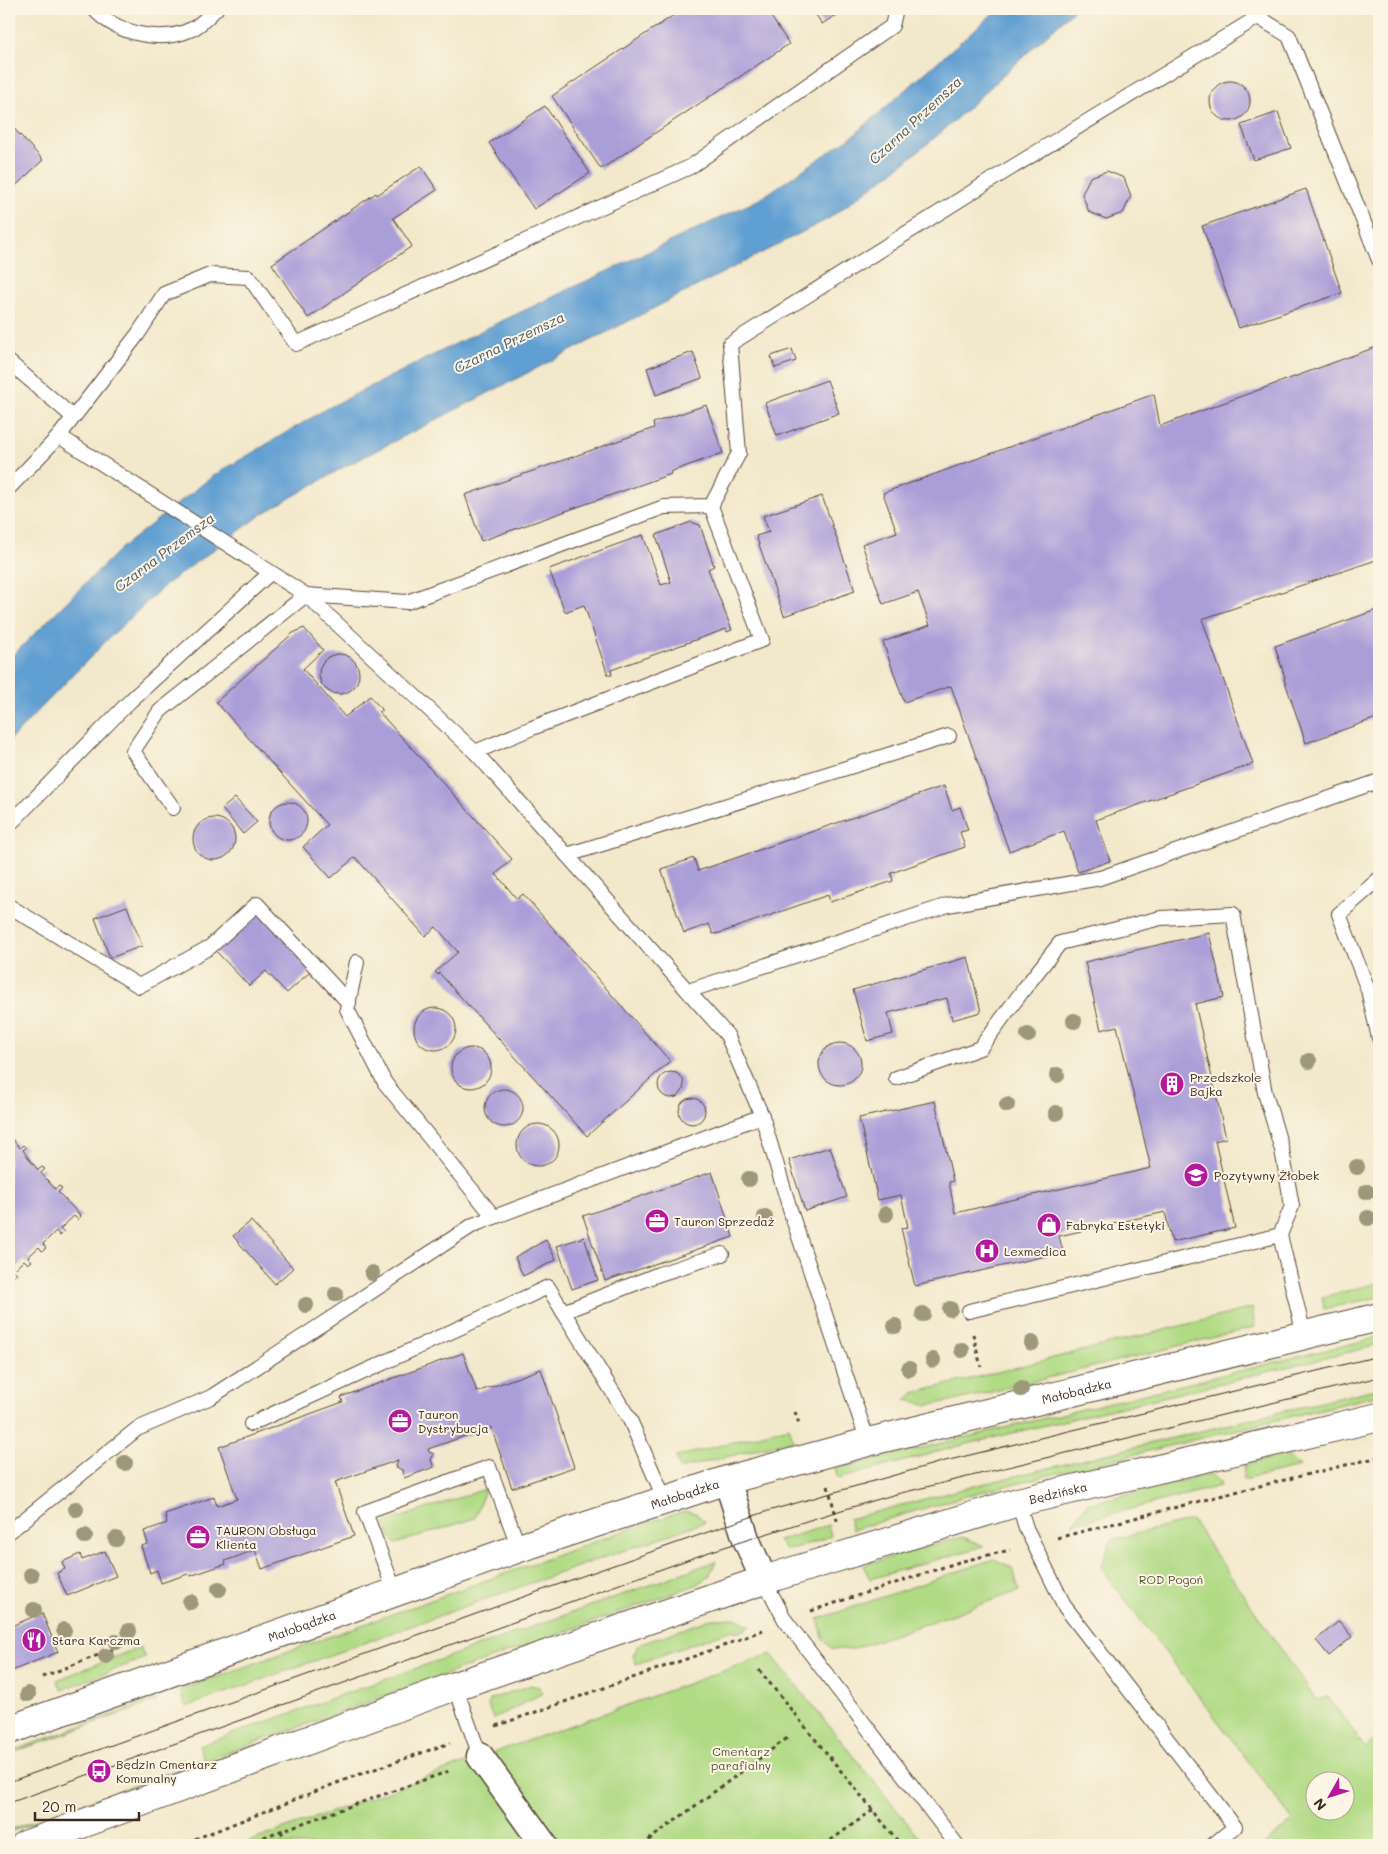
<svg xmlns="http://www.w3.org/2000/svg" width="1388" height="1854" viewBox="0 0 1388 1854" font-family="Mali,sans-serif">
<style>
.green{fill:#b0da84;stroke:#768251;fill-rule:evenodd}
.water{fill:#609fd2;stroke:#4e6478}
.building{fill:#aa9ed8}
.lines{fill:none;stroke-linecap:round;stroke-linejoin:round}
.lane-casing{stroke:#564638;stroke-width:16}
.street-casing{stroke:#564638;stroke-width:29}
.secondary-casing{stroke:#564638;stroke-width:30}
.path{stroke:#564638;stroke-width:3;stroke-dasharray:4 4;stroke-linecap:butt}
.lane{stroke:#fff;stroke-width:14}
.street{stroke:#fff;stroke-width:26}
.secondary{stroke:#fff;stroke-width:28}
.tram{stroke:#3b2a1e;stroke-width:1}
.tree{fill:#9d987a}
.labels{text-anchor:middle;dominant-baseline:central;stroke-width:4;stroke-linejoin:round;paint-order:stroke}
.poi-label{font-size:12px;fill:#3b2a1e;stroke:#fcf5e5;text-anchor:start}
.street-label{font-size:12px;fill:#3b2a1e;stroke:#fcf5e5}
.park-label{font-size:12px;fill:#585638;stroke:#fcf5e5}
.water-label{font-size:14px;font-style:italic;fill:#4a5966;stroke:#fcf5e5}
</style>
<rect width="100%" height="100%" fill="#fcf5e5"/>
<filter id="ink" filterUnits="userSpaceOnUse"><feTurbulence type="fractalNoise" baseFrequency=".02" numOctaves="2"/><feDisplacementMap in="SourceGraphic" scale="10" xChannelSelector="R" yChannelSelector="G"/><feConvolveMatrix kernelMatrix="1 2 1 2 8 2 1 2 1" color-interpolation-filters="sRGB"/></filter>
<filter id="wash" filterUnits="userSpaceOnUse"><feTurbulence type="fractalNoise" baseFrequency=".0096" numOctaves="4" result="noise"/><feDisplacementMap in="SourceGraphic" scale="20" xChannelSelector="R" yChannelSelector="G"/><feGaussianBlur stdDeviation="1.12" result="paint"/><feColorMatrix in="noise" values="0 0 0 0 0 0 0 0 0 0 0 0 0 0 0 0 0 1.4 0 .05"/><feComposite in="paint" operator="in"/></filter>
<g filter="url(#wash)">
<rect width="100%" height="100%" fill="#f2e8cb"/>
<!-- green -->
<g class="green">
<path d="M 1379,1283 L 1379,1297 L 1324,1309 L 1322,1297 Z"/>
<path d="M 1252,1308 L 1255,1327 L 1248,1329 L 962,1399 L 929,1405 L 906,1400 L 914,1393 Z"/>
<path d="M 1379,1337 L 1379,1345 L 963,1445 L 838,1479 L 835,1469 Z"/>
<path d="M 1379,1388 L 1379,1395 L 972,1494 L 852,1530 L 849,1519 L 966,1488 Z"/>
<path d="M 789,1427 L 793,1440 L 679,1469 L 676,1457 Z"/>
<path d="M 1286,1455 L 1300,1467 L 1243,1480 L 1244,1465 Z"/>
<path d="M 1210,1474 L 1220,1482 L 1220,1486 L 1072,1524 L 1087,1504 Z"/>
<path d="M 485,1489 L 475,1518 L 395,1544 L 384,1523 Z"/>
<path d="M 684,1511 L 696,1513 L 705,1522 L 486,1599 L 483,1599 L 483,1600 L 186,1707 L 180,1690 L 652,1521 Z"/>
<path d="M 1192,1520 L 1316,1700 L 1328,1697 L 1365,1747 L 1379,1735 L 1379,1845 L 1264,1845 L 1293,1820 L 1101,1568 L 1111,1540 ZM 1316,1782 L 1346,1782 L 1346,1812 L 1316,1812 Z"/>
<path d="M 828,1525 L 831,1536 L 795,1549 L 785,1549 L 778,1541 Z"/>
<path d="M 963,1537 L 984,1546 L 870,1579 L 863,1565 L 953,1539 Z"/>
<path d="M 994,1559 L 1013,1568 L 1019,1591 L 853,1649 L 832,1649 L 824,1640 L 818,1619 Z"/>
<path d="M 716,1561 L 709,1576 L 696,1585 L 204,1761 L 199,1746 Z"/>
<path d="M 735,1618 L 751,1626 L 739,1632 L 732,1630 L 636,1664 L 633,1656 L 638,1645 L 711,1619 Z"/>
<path d="M 140,1647 L 145,1658 L 62,1690 L 57,1680 Z"/>
<path d="M 771,1654 L 925,1845 L 240,1845 L 504,1749 Z"/>
<path d="M 531,1685 L 539,1687 L 543,1693 L 493,1719 L 488,1705 L 491,1699 Z"/>
<path d="M 156,1699 L 157,1701 L 9,1754 L 9,1752 Z"/>
<path d="M 181,1768 L 182,1770 L 9,1832 L 9,1830 Z"/>
</g>
<!-- water -->
<path class="water" d="M 998,9 L 1075,9 L 943,131 L 894,171 L 828,219 L 344,467 L 264,513 L 165,585 L 108,639 L 9,741 L 9,659 L 120,549 L 213,476 L 326,409 L 487,328 L 760,199 L 854,135 Z"/>
<g id="blocks">
<!-- building -->
<g class="building">
<path d="M 683,9 L 766,9 L 789,44 L 601,169 L 552,96 Z"/>
<path d="M 812,9 L 845,9 L 822,24 Z"/>
<circle cx="1230" cy="101" r="20"/>
<path d="M 545,106 L 590,173 L 534,209 L 489,143 Z"/>
<path d="M 1278,112 L 1291,148 L 1254,160 L 1241,125 Z"/>
<path d="M 9,123 L 43,160 L 9,192 Z"/>
<path d="M 421,166 L 437,190 L 393,218 L 412,246 L 308,318 L 272,264 L 376,193 L 377,195 Z"/>
<path d="M 1107,171 L 1124,178 L 1131,196 L 1123,213 L 1106,219 L 1089,212 L 1082,194 L 1090,177 Z"/>
<path d="M 1306,189 L 1342,293 L 1239,328 L 1202,226 Z"/>
<path d="M 1376,347 L 1379,355 L 1379,559 L 1202,619 L 1253,764 L 1096,820 L 1110,861 L 1078,872 L 1064,831 L 1009,851 L 951,686 L 904,702 L 883,642 L 930,625 L 918,592 L 883,604 L 862,544 L 897,532 L 883,493 L 1154,394 L 1160,426 Z"/>
<path d="M 792,349 L 796,361 L 775,368 L 771,356 Z"/>
<path d="M 693,352 L 702,378 L 656,395 L 647,368 Z"/>
<path d="M 827,380 L 839,413 L 777,436 L 765,403 Z"/>
<path d="M 706,405 L 723,453 L 670,472 L 671,474 L 481,541 L 465,495 L 654,428 L 653,423 Z"/>
<path d="M 822,496 L 855,591 L 784,616 L 756,536 L 769,532 L 763,516 Z"/>
<path d="M 691,522 L 700,525 L 714,566 L 708,569 L 732,630 L 727,632 L 726,629 L 611,670 L 612,675 L 608,675 L 584,605 L 565,612 L 549,569 L 643,535 L 661,585 L 671,582 L 656,535 Z"/>
<path d="M 1379,609 L 1379,717 L 1306,743 L 1284,679 L 1285,678 L 1275,646 Z"/>
<path d="M 304,628 L 323,650 L 303,669 L 345,717 L 370,696 L 382,710 L 379,712 L 512,859 L 496,874 L 517,899 L 523,894 L 670,1061 L 587,1136 L 439,973 L 438,975 L 435,972 L 458,952 L 436,927 L 425,936 L 355,857 L 331,878 L 303,847 L 327,825 L 216,702 L 293,633 Z"/>
<circle cx="339" cy="674" r="20"/>
<path d="M 944,786 L 952,810 L 960,807 L 968,830 L 960,832 L 965,847 L 891,873 L 893,881 L 830,902 L 828,895 L 720,933 L 713,934 L 709,924 L 684,933 L 661,869 L 694,858 L 698,871 Z"/>
<path d="M 235,798 L 257,822 L 243,834 L 222,809 Z"/>
<circle cx="288" cy="821" r="19"/>
<circle cx="214" cy="839" r="21"/>
<path d="M 127,906 L 142,946 L 110,958 L 95,918 Z"/>
<path d="M 256,909 L 313,969 L 287,993 L 266,971 L 249,986 L 214,949 Z"/>
<path d="M 1209,933 L 1224,997 L 1195,1004 L 1226,1138 L 1215,1141 L 1235,1228 L 1172,1242 L 1165,1212 L 1059,1236 L 1063,1252 L 915,1286 L 901,1228 L 908,1227 L 901,1195 L 878,1200 L 859,1118 L 935,1101 L 953,1181 L 949,1182 L 955,1213 L 1151,1168 L 1117,1026 L 1101,1030 L 1085,962 Z"/>
<path d="M 968,957 L 981,1012 L 952,1020 L 947,998 L 888,1013 L 893,1034 L 867,1041 L 853,990 Z"/>
<circle cx="435" cy="1029" r="21"/>
<circle cx="840" cy="1064" r="21"/>
<circle cx="471" cy="1068" r="20"/>
<circle cx="671" cy="1085" r="13"/>
<circle cx="504" cy="1108" r="19"/>
<circle cx="692" cy="1111" r="13"/>
<circle cx="538" cy="1145" r="21"/>
<path d="M 9,1128 L 12,1132 L 9,1135 L 20,1148 L 23,1145 L 26,1148 L 23,1150 L 29,1159 L 38,1170 L 42,1167 L 45,1169 L 41,1173 L 55,1189 L 59,1186 L 62,1188 L 58,1192 L 81,1216 L 78,1220 L 74,1216 L 60,1229 L 64,1232 L 60,1236 L 56,1231 L 43,1244 L 46,1248 L 42,1251 L 39,1247 L 28,1257 L 32,1261 L 28,1264 L 24,1260 L 14,1270 L 17,1274 L 13,1277 L 10,1272 L 9,1274 Z"/>
<path d="M 830,1147 L 847,1197 L 805,1211 L 789,1160 Z"/>
<path d="M 712,1172 L 733,1237 L 605,1281 L 583,1216 Z"/>
<path d="M 251,1221 L 293,1268 L 275,1284 L 233,1236 Z"/>
<path d="M 584,1237 L 598,1280 L 572,1289 L 557,1246 Z"/>
<path d="M 546,1240 L 556,1260 L 523,1276 L 515,1257 Z"/>
<path d="M 463,1353 L 477,1392 L 541,1369 L 574,1467 L 512,1488 L 491,1427 L 428,1449 L 429,1452 L 434,1454 L 431,1460 L 434,1467 L 404,1478 L 402,1470 L 396,1467 L 398,1460 L 335,1482 L 354,1536 L 262,1569 L 255,1550 L 225,1561 L 226,1564 L 190,1576 L 188,1574 L 161,1583 L 157,1570 L 150,1573 L 141,1546 L 148,1544 L 144,1531 L 167,1523 L 165,1514 L 214,1497 L 217,1506 L 237,1499 L 219,1447 L 343,1402 L 341,1397 Z"/>
<path d="M 105,1551 L 116,1576 L 67,1596 L 57,1573 L 65,1569 L 62,1562 L 80,1554 L 82,1560 Z"/>
<path d="M 42,1613 L 58,1652 L 9,1672 L 9,1627 Z"/>
<path d="M 1339,1621 L 1352,1637 L 1329,1656 L 1316,1640 Z"/>
</g>
</g>
</g>
<g filter="url(#ink)">
<use href="#blocks" fill-opacity="0" stroke="#564638" stroke-width="1"/>
<g class="lines">
<defs>
<g id="lane">
<path d="M 94,9 C 117,34 161,44 192,29 C 201,25 209,15 216,9"/>
<path d="M 9,362 L 73,417"/>
<path d="M 59,436 L 306,595 L 407,602 L 664,507 L 711,506 L 739,453 L 730,344 L 988,182 L 1258,17 L 1289,36 L 1379,260"/>
<path d="M 9,488 L 59,436 L 138,334 L 164,294 L 210,275 L 249,277 L 296,344 L 690,167 L 892,26 L 896,9"/>
<path d="M 475,752 L 532,728 L 762,640 L 711,506"/>
<path d="M 173,808 L 133,751 L 160,711 L 306,595 L 475,752 L 727,1035 L 762,1116 L 792,1216 L 868,1442"/>
<path d="M 9,825 L 130,701 L 270,573"/>
<path d="M 567,855 L 949,736"/>
<path d="M 1379,879 L 1339,914 L 1368,990 L 1379,1038"/>
<path d="M 9,906 L 139,986 L 210,947 L 257,904 L 349,1003"/>
<path d="M 357,962 L 347,1009 L 385,1083 L 494,1217"/>
<path d="M 688,991 L 948,905 L 1100,878 L 1379,781"/>
<path d="M 896,1078 L 980,1048 L 1024,989 L 1060,943 L 1161,918 L 1233,914 L 1265,1093 L 1282,1150 L 1292,1206 L 1280,1235 L 1304,1335"/>
<path d="M 969,1311 L 1280,1235"/>
<path d="M 563,1312 L 659,1274 L 722,1254"/>
<path d="M 251,1424 L 548,1287 L 630,1420 L 665,1500"/>
<path d="M 1018,1502 L 1026,1528 L 1065,1607 L 1235,1827 L 1213,1845"/>
<path d="M 9,1532 L 137,1429 L 211,1397 L 473,1225 L 762,1116"/>
<path d="M 764,1580 L 785,1620 L 957,1845"/>
<path d="M 395,1592 L 365,1512 L 489,1467 L 519,1548"/>
<path d="M 455,1686 L 480,1756"/>
</g>
<g id="street">
<path d="M 727,1480 L 746,1539 L 764,1580"/>
<path d="M 480,1756 L 544,1845"/>
</g>
<g id="secondary">
<path id="s1" d="M 9,1730 L 519,1548 L 727,1480 L 868,1442 L 1379,1317"/>
<path id="s2" d="M 25,1845 L 455,1686 L 764,1580 L 1018,1502 L 1379,1417"/>
</g>
</defs>
<!-- lane casing -->
<use href="#lane" class="lane-casing"/>
<!-- street casing -->
<use href="#street" class="street-casing"/>
<!-- secondary casing -->
<use href="#secondary" class="secondary-casing"/>
<!-- path -->
<g class="path">
<path d="M 973,1334 L 981,1367"/>
<path d="M 795,1412 L 800,1427"/>
<path d="M 828,1486 L 838,1524"/>
<path d="M 1057,1538 L 1235,1492 L 1379,1457"/>
<path d="M 811,1611 L 959,1562 L 1010,1550"/>
<path d="M 759,1670 L 901,1845"/>
<path d="M 42,1677 L 124,1645"/>
<path d="M 496,1726 L 726,1645 L 763,1630"/>
<path d="M 281,1831 L 287,1845"/>
<path d="M 180,1845 L 352,1777 L 450,1743"/>
<path d="M 241,1845 L 452,1770"/>
<path d="M 642,1845 L 790,1736"/>
<path d="M 824,1845 L 873,1810"/>
</g>
<!-- lane -->
<use href="#lane" class="lane"/>
<!-- street -->
<use href="#street" class="street"/>
<!-- secondary -->
<use href="#secondary" class="secondary"/>
<!-- tram -->
<g class="tram">
<path d="M 9,1782 L 551,1587 L 768,1511 L 941,1462 L 1379,1356"/>
<path d="M 9,1803 L 712,1551 L 835,1512 L 893,1495 L 1379,1377"/>
</g>
</g>
<!-- trees -->
<g class="tree">
<circle cx="1074" cy="1021" r="8"/>
<circle cx="1028" cy="1035" r="8"/>
<circle cx="1309" cy="1061" r="8"/>
<circle cx="1057" cy="1075" r="8"/>
<circle cx="1007" cy="1105" r="8"/>
<circle cx="1056" cy="1113" r="8"/>
<circle cx="1357" cy="1167" r="8"/>
<circle cx="749" cy="1179" r="8"/>
<circle cx="1367" cy="1192" r="8"/>
<circle cx="886" cy="1214" r="8"/>
<circle cx="765" cy="1217" r="8"/>
<circle cx="1368" cy="1218" r="8"/>
<circle cx="372" cy="1273" r="8"/>
<circle cx="336" cy="1294" r="8"/>
<circle cx="306" cy="1305" r="8"/>
<circle cx="950" cy="1309" r="8"/>
<circle cx="923" cy="1314" r="8"/>
<circle cx="895" cy="1326" r="8"/>
<circle cx="1032" cy="1343" r="8"/>
<circle cx="962" cy="1350" r="8"/>
<circle cx="933" cy="1360" r="8"/>
<circle cx="909" cy="1369" r="8"/>
<circle cx="1021" cy="1389" r="8"/>
<circle cx="125" cy="1463" r="8"/>
<circle cx="76" cy="1509" r="8"/>
<circle cx="85" cy="1536" r="8"/>
<circle cx="116" cy="1539" r="8"/>
<circle cx="31" cy="1575" r="8"/>
<circle cx="219" cy="1589" r="8"/>
<circle cx="190" cy="1602" r="8"/>
<circle cx="34" cy="1610" r="8"/>
<circle cx="64" cy="1630" r="8"/>
<circle cx="129" cy="1631" r="8"/>
<circle cx="116" cy="1642" r="8"/>
<circle cx="106" cy="1656" r="8"/>
<circle cx="28" cy="1694" r="8"/>
</g>
</g>
<!-- icons -->
<defs>
<symbol id="building-disc" viewBox="-11 -11 22 22"><circle r="9.5" fill="#b5179e" stroke="#fcf5e5"/><path d="M-4-6H4V6H1V3H-1V6H-4ZM-2.5-4.3h1.7v1.8h-1.7ZM.8-4.3h1.7v1.8H.8ZM-2.5-1h1.7V.8h-1.7ZM.8-1h1.7V.8H.8Z" fill="#fff"/></symbol>
<symbol id="school-disc" viewBox="-11 -11 22 22"><circle r="9.5" fill="#b5179e" stroke="#fcf5e5"/><path d="M0-5L7-2L0 1L-7-2ZM-4 1L0 2.5L4 1V4Q0 6-4 4Z" fill="#fff"/></symbol>
<symbol id="office-disc" viewBox="-11 -11 22 22"><circle r="9.5" fill="#b5179e" stroke="#fcf5e5"/><path d="M-6-3h4V-5.5h4V-3h4V5H-6ZM-1-4.5V-3h2v-1.5ZM-6 0V1H6V0Z" fill="#fff"/></symbol>
<symbol id="shop-disc" viewBox="-11 -11 22 22"><circle r="9.5" fill="#b5179e" stroke="#fcf5e5"/><path d="M-5-2.5h2.3a2.7 3.5 0 0 1 5.4 0H5L5.5 6h-11ZM-1.5-2.5h3a1.5 2.3 0 0 0-3 0Z" fill="#fff"/></symbol>
<symbol id="hospital-disc" viewBox="-11 -11 22 22"><circle r="9.5" fill="#b5179e" stroke="#fcf5e5"/><path d="M-5-5h3v3.5h4V-5h3V5h-3V1.5h-4V5h-3Z" fill="#fff"/></symbol>
<symbol id="restaurant-disc" viewBox="-11 -11 22 22"><circle r="9.5" fill="#b5179e" stroke="#fcf5e5"/><path d="M-5-6h1v4h1v-4h1v4h1v-4h1v5L-1.5 .5V6h-2V.5L-5-1ZM5-6V6H3V1.5H1.5Q1.5-4 5-6Z" fill="#fff"/></symbol>
<symbol id="bus-disc" viewBox="-11 -11 22 22"><circle r="9.5" fill="#b5179e" stroke="#fcf5e5"/><path d="M-5-6H5V4H4V6H2V4H-2V6H-4V4H-5ZM-3.5-4V0h7V-4ZM-3.5 1.2v1.5H-2V1.2ZM2 1.2v1.5H3.5V1.2Z" fill="#fff"/></symbol>
</defs>
<g fill-rule="evenodd">
<use href="#building-disc" x="1158" y="1070" width="28" height="28"/>
<use href="#school-disc" x="1182" y="1161" width="28" height="28"/>
<use href="#office-disc" x="643" y="1207" width="28" height="28"/>
<use href="#shop-disc" x="1035" y="1211" width="28" height="28"/>
<use href="#hospital-disc" x="973" y="1237" width="28" height="28"/>
<use href="#office-disc" x="386" y="1407" width="28" height="28"/>
<use href="#office-disc" x="184" y="1523" width="28" height="28"/>
<use href="#restaurant-disc" x="20" y="1626" width="28" height="28"/>
<use href="#bus-disc" x="85" y="1757" width="28" height="28"/>
</g>
<g class="labels">
<!-- poi labels -->
<g class="poi-label">
<text x="1190" y="1077">Przedszkole<tspan x="1190" dy="14">Bajka</tspan></text>
<text x="1214" y="1175">Pozytywny Żłobek</text>
<text x="674" y="1221">Tauron Sprzedaż</text>
<text x="1066" y="1225">Fabryka Estetyki</text>
<text x="1004" y="1251">Lexmedica</text>
<text x="418" y="1414">Tauron<tspan x="418" dy="14">Dystrybucja</tspan></text>
<text x="216" y="1530">TAURON Obsługa<tspan x="216" dy="14">Klienta</tspan></text>
<text x="52" y="1640">Stara Karczma</text>
<text x="116" y="1764">Będzin Cmentarz<tspan x="116" dy="14">Komunalny</tspan></text>
</g>
<!-- street labels -->
<g class="street-label">
<text stroke="none"><textPath href="#s1" startOffset="1121">Małobądzka</textPath></text>
<text stroke="none"><textPath href="#s1" startOffset="716">Małobądzka</textPath></text>
<text stroke="none"><textPath href="#s2" startOffset="1092">Będzińska</textPath></text>
<text stroke="none"><textPath href="#s1" startOffset="311">Małobądzka</textPath></text>
</g>
<!-- park labels -->
<g class="park-label">
<text x="1171" y="1579">ROD Pogoń</text>
<text x="741" y="1751">Cmentarz<tspan x="741" dy="14">parafialny</tspan></text>
</g>
<!-- water labels -->
<g class="water-label">
<text transform="translate(915 120) rotate(-43)">Czarna Przemsza</text>
<text transform="translate(509 342) rotate(-26)">Czarna Przemsza</text>
<text transform="translate(164 552) rotate(-37)">Czarna Przemsza</text>
</g>
</g>
<!-- margin -->
<rect width="1388" height="1854" fill="none" stroke="#fcf5e5" stroke-width="30"/>
<!-- north arrow -->
<g transform="translate(1330 1796) rotate(231)"><circle r="24" fill="#fcf5e5" stroke="#afa495"/>
<path d="M0-4L9 19L0 12L-9 19Z" fill="#b5179e"/>
<text y="-8" font-size="14" font-weight="bold" text-anchor="middle" fill="#3b2a1e">N</text>
</g>
<!-- scale -->
<path d="M35 1812v8h104v-8" fill="none" stroke="#3b2a1e" stroke-width="2.5"/>
<text x="42" y="1812" font-size="15" fill="#3b2a1e" stroke="#fcf5e5" stroke-width="4" paint-order="stroke">20 m</text>
</svg>
